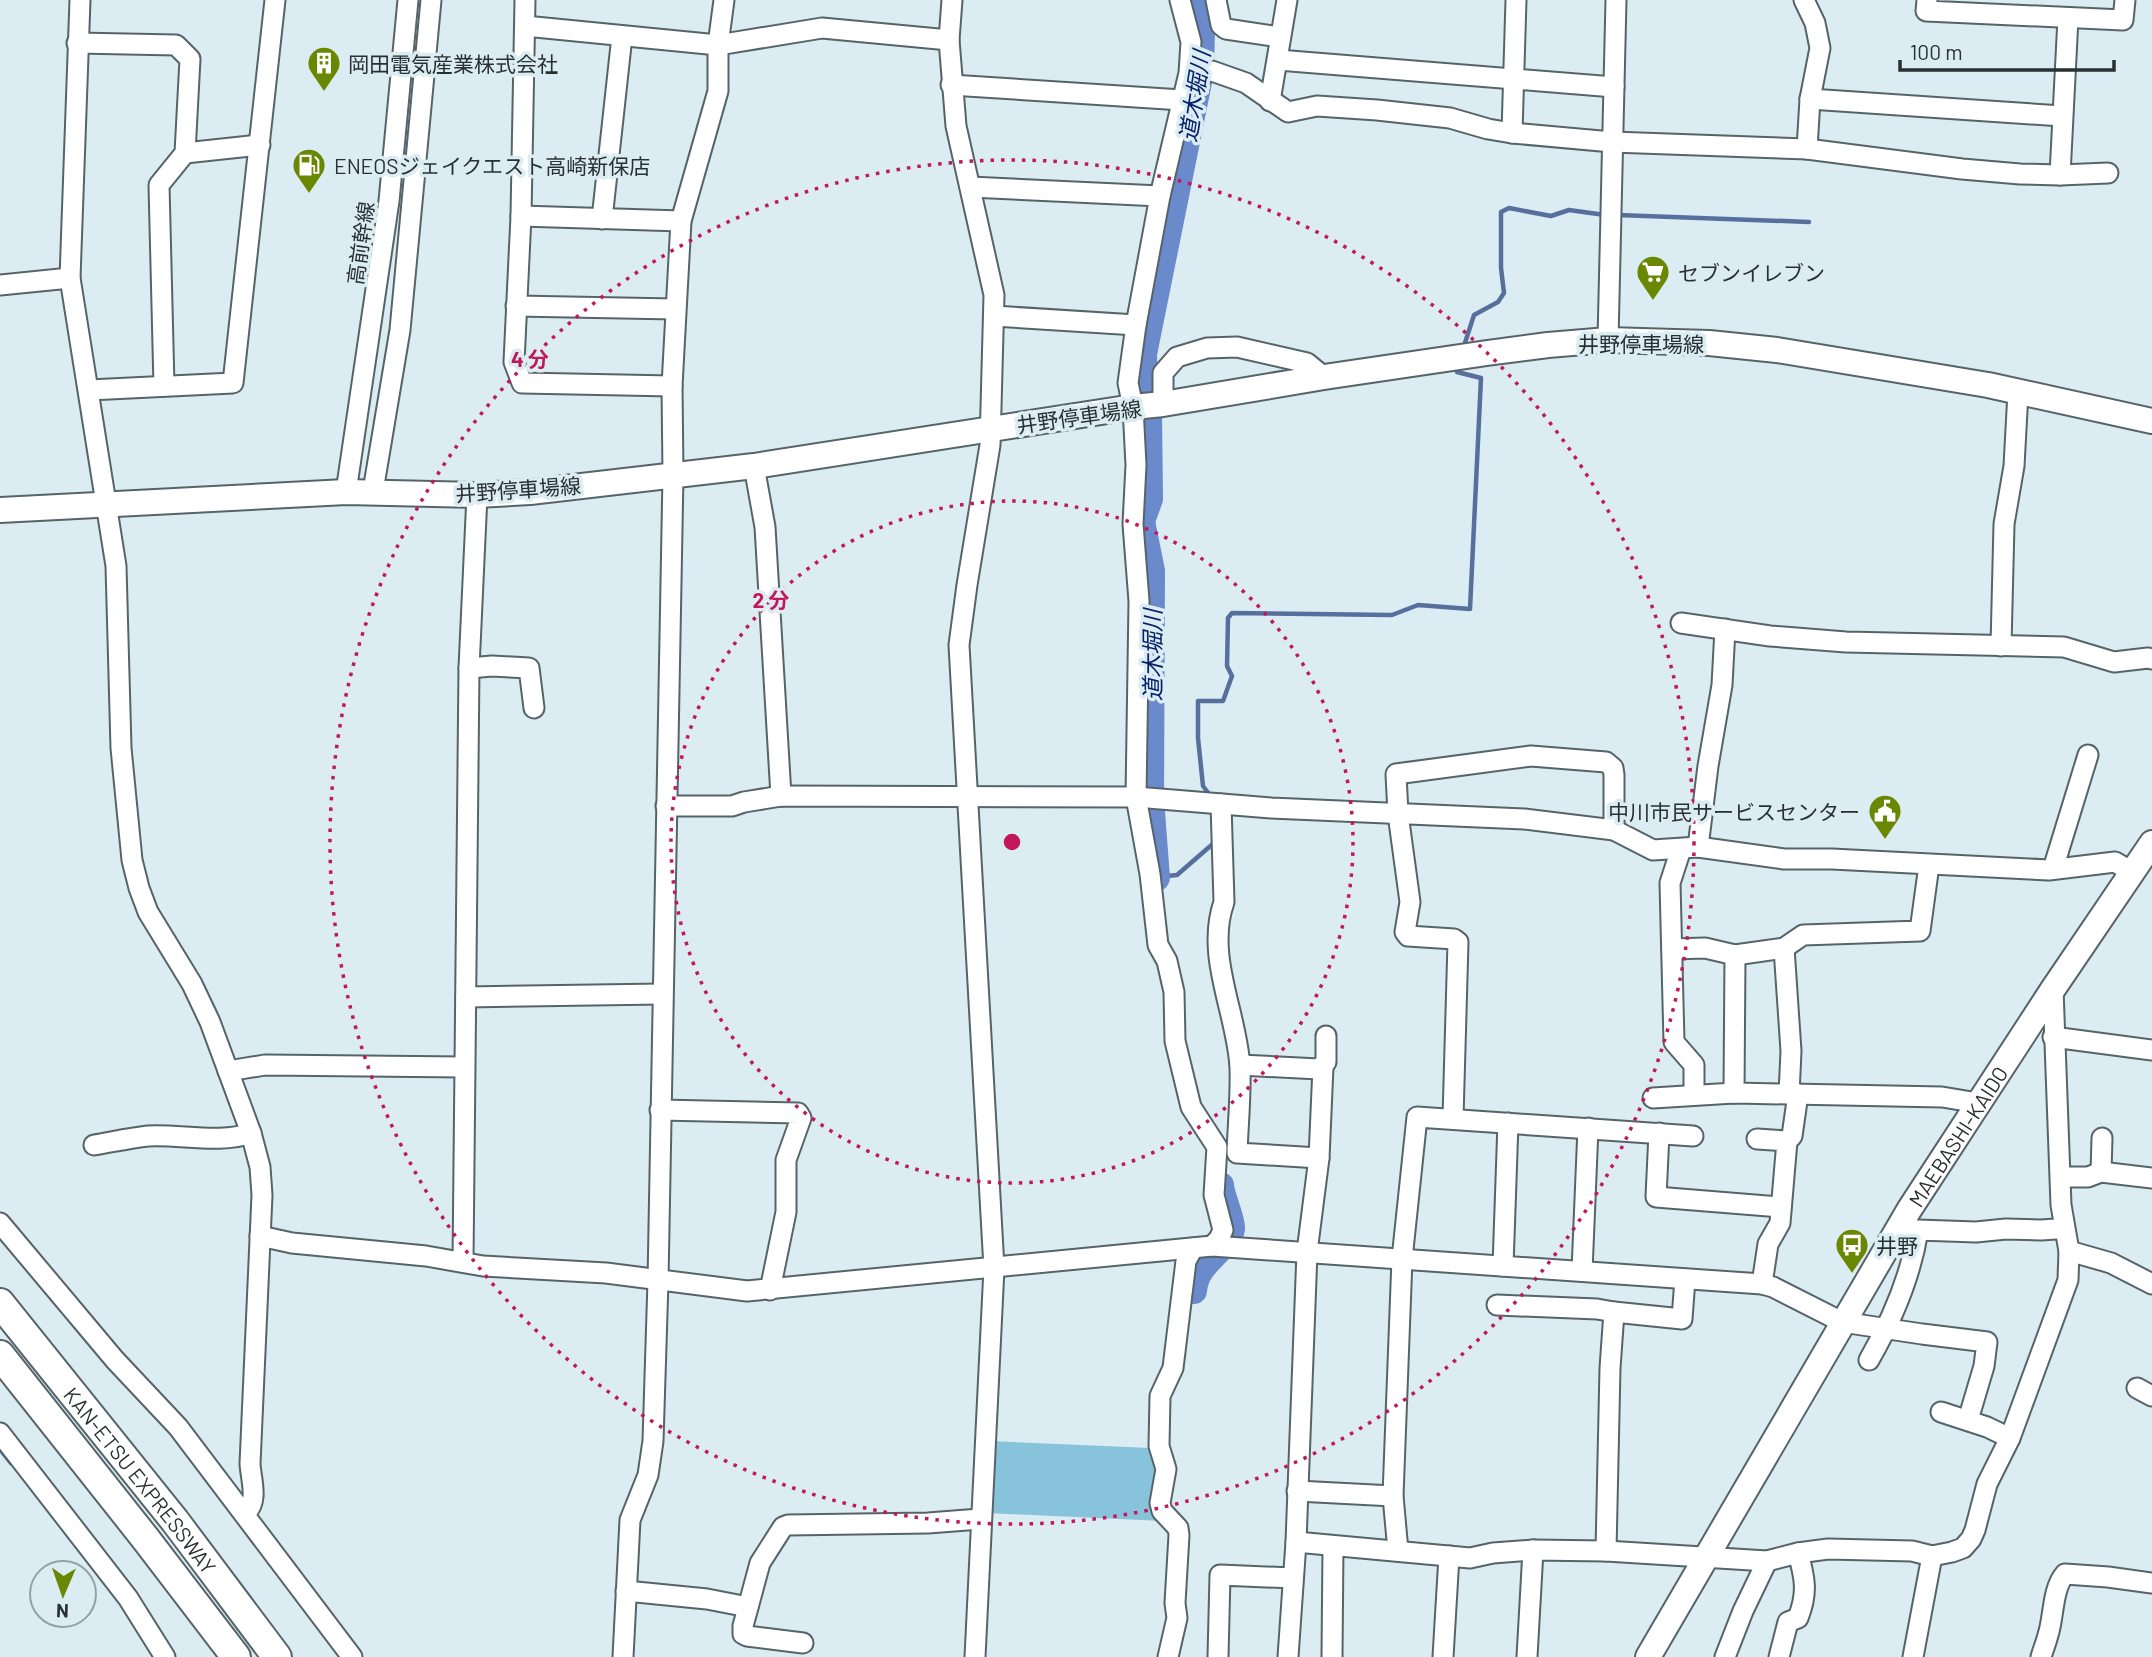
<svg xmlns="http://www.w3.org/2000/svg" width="2152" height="1657" viewBox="0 0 2152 1657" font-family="Barlow,'Noto Sans JP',sans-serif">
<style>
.green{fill:#87c4db}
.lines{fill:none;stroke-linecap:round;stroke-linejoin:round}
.stream{stroke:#576f9d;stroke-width:4.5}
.river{stroke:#6b8acb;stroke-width:26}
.minor-casing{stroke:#56646a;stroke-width:23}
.major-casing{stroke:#56646a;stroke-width:28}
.highway-casing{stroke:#56646a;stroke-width:32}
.minor{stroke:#fff;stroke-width:19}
.major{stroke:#fff;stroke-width:24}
.highway{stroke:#fff;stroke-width:28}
.ring{fill:none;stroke:#c2185b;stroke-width:3.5;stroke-dasharray:3.5 7}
.labels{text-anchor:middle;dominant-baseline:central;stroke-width:7;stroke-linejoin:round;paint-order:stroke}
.poi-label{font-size:21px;fill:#293032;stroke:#dbecf3;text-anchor:start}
.street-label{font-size:21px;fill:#293032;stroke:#dbecf3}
.water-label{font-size:23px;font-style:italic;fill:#06206b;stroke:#dbecf3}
.centre{fill:#c2185b;stroke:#dbecf3;stroke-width:3.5}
.ring-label{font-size:21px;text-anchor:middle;font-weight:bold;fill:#c2185b;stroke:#dbecf3;stroke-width:7;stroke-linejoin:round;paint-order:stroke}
</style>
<rect width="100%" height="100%" fill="#dbecf3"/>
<!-- green -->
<path class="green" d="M 989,1441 L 1151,1448 L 1160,1470 L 1163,1521 L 986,1513 Z"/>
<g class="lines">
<!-- stream -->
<g class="stream">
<path d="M 1618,215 L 1809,222"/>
<path d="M 1463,349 L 1474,315 L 1498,302 L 1504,293 L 1501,268 L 1501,212 L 1509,208 L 1551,216 L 1569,210 L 1605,215"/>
<path d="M 1212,798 L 1203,786 L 1198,738 L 1198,701 L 1223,701 L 1232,676 L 1227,666 L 1228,618 L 1232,613 L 1392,615 L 1418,605 L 1470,609 L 1481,378 L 1457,372 L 1459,365"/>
<path d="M 1157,877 L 1177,875 L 1215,842"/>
<path d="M 0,1449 L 11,1463"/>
</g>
<!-- river -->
<g class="river">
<path d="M 1157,878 L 1151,799 L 1152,571 L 1142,521 L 1150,499 L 1149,414 L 1145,392 L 1144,354 L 1201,72 L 1202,29 L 1196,0"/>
<path d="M 1194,1291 C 1196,1261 1228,1252 1232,1229 C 1233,1219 1222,1198 1221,1185"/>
</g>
<defs>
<g id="minor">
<path d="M 80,0 L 70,278 L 116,566 L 121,748 L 132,860 L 139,888 L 148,912 L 192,984 L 210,1022 L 251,1133 L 260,1167 L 262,1195 L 250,1464 C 251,1480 259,1502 245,1513"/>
<path d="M 525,0 L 521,216 L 514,362 L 522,383 L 672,386"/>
<path d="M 952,0 L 949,40 L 956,126 L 994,295 L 990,445 L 967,585 L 959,645 L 994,1268 L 975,1657"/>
<path d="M 1216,0 L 1221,25 L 1226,29 L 1280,37"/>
<path d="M 1804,0 L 1815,23 L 1820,48 L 1810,99 L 1807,149"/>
<path d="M 1927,0 L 1926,11 L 2123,20 L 2125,0"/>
<path d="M 525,26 L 718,45 L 822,28 L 949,40"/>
<path d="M 77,43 L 176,45 L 190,59 L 185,153 L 159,185 L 164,386"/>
<path d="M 1278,60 L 1614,87"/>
<path d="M 1212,71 L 1246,83 L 1288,112 L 1317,106 L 1377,110 L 1450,118 L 1488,129 L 1512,133 L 1612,142 L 1807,149 L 1962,169 L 2020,174 L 2060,175 L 2108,173"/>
<path d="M 951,85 L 1182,100"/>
<path d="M 1810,99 L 2062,116"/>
<path d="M 1270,101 L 1287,0"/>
<path d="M 1512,133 L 1516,0"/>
<path d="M 185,153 L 260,145"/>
<path d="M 2060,175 L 2068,18"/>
<path d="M 970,187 L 1160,196"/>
<path d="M 521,216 L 681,221"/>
<path d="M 602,219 L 622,36"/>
<path d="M 0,285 L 70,278"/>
<path d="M 516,306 L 675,309"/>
<path d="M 994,316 L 1136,325"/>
<path d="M 1608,340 L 1616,0"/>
<path d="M 89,390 L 233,383 L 275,0"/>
<path d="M 1163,404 L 1163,373 L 1177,357 L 1207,348 L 1237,347 L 1307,363 L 1324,377"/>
<path d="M 754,466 L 765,527 L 781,796"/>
<path d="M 373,491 L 400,330 L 431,0"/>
<path d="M 346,492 L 389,201 L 408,0"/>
<path d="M 1681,623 L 1770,636 L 1846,642 L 2064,647 L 2114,662 L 2148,658 L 2152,659"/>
<path d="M 2001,646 L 2004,524 L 2014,466 L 2018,392"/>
<path d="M 469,668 L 492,666 L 529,668 L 534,708"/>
<path d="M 1221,804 L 1224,902 C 1205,956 1237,1013 1240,1067 C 1241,1095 1238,1124 1237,1153 L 1319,1158"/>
<path d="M 666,806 L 732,806 L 744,802 L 781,796 L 1136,797 L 1271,808 L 1524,819 L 1614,830 L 1653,850 L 1698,847 L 1784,859 L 1832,859 L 2049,870 L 2115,862 L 2132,872"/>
<path d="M 1698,847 L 1708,766 L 1722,685 L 1725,629"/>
<path d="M 1681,849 L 1670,883 L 1674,1042 L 1694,1065 L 1694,1094"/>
<path d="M 2053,869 L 2088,755"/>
<path d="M 1784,948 L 1791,1051 L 1789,1094"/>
<path d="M 1672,949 L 1705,948 L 1735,955 L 1784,948 L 1803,935 L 1920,931 L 1929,865"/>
<path d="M 466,997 L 662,994"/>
<path d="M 2053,1037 L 2152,1050"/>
<path d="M 1240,1065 L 1319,1069 L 1326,1062 L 1326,1036"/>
<path d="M 228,1071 L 265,1065 L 464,1067"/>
<path d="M 1734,1093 L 1735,955"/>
<path d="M 1653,1098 L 1734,1093 L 1942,1097 L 1978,1103"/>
<path d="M 660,1110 L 798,1113 L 801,1118 L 786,1160 L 786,1212 L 770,1290"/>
<path d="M 1453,1118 L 1458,942 L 1454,939 L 1408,936 L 1405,932 L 1410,902 L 1398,814 L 1396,774 L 1531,756 L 1606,762 L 1613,768 L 1614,775 L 1614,830"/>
<path d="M 1659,1133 L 1656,1197 L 1781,1207"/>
<path d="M 1757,1139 L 1787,1141 L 1780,1223 L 1768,1244 L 1762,1284"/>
<path d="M 1787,1141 L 1792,1136 L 1798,1094"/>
<path d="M 94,1145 C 112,1142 130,1138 148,1136 C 180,1134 221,1144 251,1133"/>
<path d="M 2101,1172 L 2102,1138"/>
<path d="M 2061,1177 L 2088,1177 L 2101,1172 L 2152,1178"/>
<path d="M 0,1223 L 115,1360 L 178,1427 L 352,1657"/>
<path d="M 260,1236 L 292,1243 L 426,1256 L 483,1266 L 606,1273 L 747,1291 L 1212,1246 L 1219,1239 L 1223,1230 L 1214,1195 L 1217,1147 L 1191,1107 L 1175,1041 L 1174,992 L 1167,961 L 1158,945 L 1150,874 L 1136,797 L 1139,601 L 1133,524 L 1136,465 L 1133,407 L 1128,383 L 1136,325 L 1160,196 L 1189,73 L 1191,42 L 1180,0"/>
<path d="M 1212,1246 L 1762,1284 L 1773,1287 L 1842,1322 L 1922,1334 L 1987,1342 L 1984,1366 L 1968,1420"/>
<path d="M 2069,1251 L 2111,1263 L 2152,1284"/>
<path d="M 463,1262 L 469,668 L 477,495"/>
<path d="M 1503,1266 L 1508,1123"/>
<path d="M 1582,1271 L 1588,1128"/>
<path d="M 1497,1305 L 1597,1309 L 1614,1312 L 1610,1368 L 1606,1551"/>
<path d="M 1614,1312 L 1682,1319 L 1685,1279"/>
<path d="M 1869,1360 C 1892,1320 1911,1276 1918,1230 L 1976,1232 L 2006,1229 L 2041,1230 L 2056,1229 L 2064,1226"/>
<path d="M 2137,1388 L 2152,1396"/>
<path d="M 1941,1412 L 1987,1427 L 2010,1438"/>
<path d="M 0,1433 L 128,1598 L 165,1657"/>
<path d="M 1297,1491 L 1393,1496"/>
<path d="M 1296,1542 L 1470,1558 L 1493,1553 L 1533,1550 L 1606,1551 L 1767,1561 L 1798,1553 L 1828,1549 L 1912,1551 L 1932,1556 L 1952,1552 L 1963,1548 L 1971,1539 L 1975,1530 L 1987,1484 L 2010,1438 L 2068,1280 L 2069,1251 L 2061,1205 L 2053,989"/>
<path d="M 1398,1551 L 1393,1496 L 1402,1259 L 1417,1117 L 1693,1136"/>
<path d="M 626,1591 L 707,1599 L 748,1607"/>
<path d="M 803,1643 L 747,1636 L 743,1634 L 743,1626 L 760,1563 L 783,1527 L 788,1525 L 928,1523 L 980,1519"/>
<path d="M 623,1657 L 630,1520 L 648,1475 L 653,1441 L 658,1281 L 673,475 L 672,386 L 681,221 L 718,91 L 718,45 L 724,0"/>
<path d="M 1168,1657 L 1177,1618 L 1175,1603 L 1179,1535 L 1178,1528 L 1162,1511 L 1160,1503 L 1166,1469 L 1159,1446 L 1160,1396 L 1173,1368 L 1186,1261 L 1193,1248"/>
<path d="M 1218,1657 L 1220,1575 L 1293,1578"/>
<path d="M 1288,1657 L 1296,1542 L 1307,1252 L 1319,1158 L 1323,1067"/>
<path d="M 1332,1657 L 1333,1546"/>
<path d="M 1443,1657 L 1449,1556"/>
<path d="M 1527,1657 L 1533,1550"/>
<path d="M 1725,1657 L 1743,1611 L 1767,1561"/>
<path d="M 1779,1657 L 1788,1622 L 1798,1618 C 1808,1593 1805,1578 1798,1553"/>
<path d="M 1913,1657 L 1932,1556"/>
<path d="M 2041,1657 C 2043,1650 2046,1643 2048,1635 C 2054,1617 2052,1589 2065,1574 L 2108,1577 L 2152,1583"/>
</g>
<g id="major">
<path d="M 0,510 L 346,492 L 477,495 L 530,492 L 754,466 L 1133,407 L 1163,404 L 1324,377 L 1487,353 L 1548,345 L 1608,340 L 1709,343 L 1777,350 L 1988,385 L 2152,421"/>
<path id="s1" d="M 1648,1657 L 1909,1210 L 2053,989 L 2152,843"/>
</g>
<g id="highway">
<path id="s2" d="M 0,1303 L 175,1521 L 277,1657"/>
<path d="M 0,1355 L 145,1538 L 236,1657"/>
</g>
</defs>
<!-- minor casing -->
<use href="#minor" class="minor-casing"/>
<!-- major casing -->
<use href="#major" class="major-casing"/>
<!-- highway casing -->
<use href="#highway" class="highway-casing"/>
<!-- minor -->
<use href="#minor" class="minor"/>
<!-- major -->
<use href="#major" class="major"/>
<!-- highway -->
<use href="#highway" class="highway"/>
</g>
<!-- distance rings -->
<g class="ring">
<circle cx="1012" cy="842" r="341"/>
<circle cx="1012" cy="842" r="682"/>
</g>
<!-- icons -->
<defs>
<symbol id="building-pin" viewBox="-11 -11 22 30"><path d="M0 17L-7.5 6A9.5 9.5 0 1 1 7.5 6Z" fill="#698700" stroke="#dbecf3"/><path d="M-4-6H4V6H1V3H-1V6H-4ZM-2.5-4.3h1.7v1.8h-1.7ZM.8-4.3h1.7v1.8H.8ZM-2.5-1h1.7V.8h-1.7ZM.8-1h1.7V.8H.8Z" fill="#fff"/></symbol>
<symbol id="fuel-pin" viewBox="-11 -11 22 30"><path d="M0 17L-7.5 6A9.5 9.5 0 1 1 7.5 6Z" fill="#698700" stroke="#dbecf3"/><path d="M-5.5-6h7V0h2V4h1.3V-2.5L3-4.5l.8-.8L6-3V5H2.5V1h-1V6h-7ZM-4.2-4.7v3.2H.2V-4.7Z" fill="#fff"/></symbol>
<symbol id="supermarket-pin" viewBox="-11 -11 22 30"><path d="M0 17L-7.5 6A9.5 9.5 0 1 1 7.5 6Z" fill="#698700" stroke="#dbecf3"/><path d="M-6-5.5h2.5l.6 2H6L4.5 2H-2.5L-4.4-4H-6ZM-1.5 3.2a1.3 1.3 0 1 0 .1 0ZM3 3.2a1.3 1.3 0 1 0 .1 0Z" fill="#fff"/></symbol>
<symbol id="civic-pin" viewBox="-11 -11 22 30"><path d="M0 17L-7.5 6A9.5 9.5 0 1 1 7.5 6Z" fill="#698700" stroke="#dbecf3"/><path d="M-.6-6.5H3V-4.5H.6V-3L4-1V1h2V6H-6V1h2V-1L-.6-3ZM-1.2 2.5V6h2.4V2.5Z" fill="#fff"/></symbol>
<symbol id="bus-pin" viewBox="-11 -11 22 30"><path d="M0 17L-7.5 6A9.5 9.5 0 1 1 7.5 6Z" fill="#698700" stroke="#dbecf3"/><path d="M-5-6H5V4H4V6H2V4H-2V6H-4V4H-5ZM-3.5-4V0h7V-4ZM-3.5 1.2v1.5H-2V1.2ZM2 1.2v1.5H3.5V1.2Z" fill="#fff"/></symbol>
</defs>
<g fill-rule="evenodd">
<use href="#building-pin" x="305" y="44" width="38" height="52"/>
<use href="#fuel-pin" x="290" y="146" width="38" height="52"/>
<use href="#supermarket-pin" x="1634" y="253" width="38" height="52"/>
<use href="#civic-pin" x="1866" y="792" width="38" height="52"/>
<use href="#bus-pin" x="1833" y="1226" width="38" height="52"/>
</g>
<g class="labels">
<!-- poi labels -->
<g class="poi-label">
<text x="348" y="63">岡田電気産業株式会社</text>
<text x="334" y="165">ENEOSジェイクエスト高崎新保店</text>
<text x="1678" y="272">セブンイレブン</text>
<text x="1860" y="811" text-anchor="end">中川市民サービスセンター</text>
<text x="1876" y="1245">井野</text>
</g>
<!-- street labels -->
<g class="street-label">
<text transform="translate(360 243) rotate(-82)">高前幹線</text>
<text x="1641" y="343">井野停車場線</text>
<text transform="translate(1079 416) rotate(-8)">井野停車場線</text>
<text transform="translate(518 489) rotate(-4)">井野停車場線</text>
<text stroke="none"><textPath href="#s1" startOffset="606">MAEBASHI-KAIDO</textPath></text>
<text stroke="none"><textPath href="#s2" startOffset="226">KAN-ETSU EXPRESSWAY</textPath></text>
</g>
<!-- water labels -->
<g class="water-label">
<text transform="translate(1194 96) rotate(-81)">道木堀川</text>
<text transform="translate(1152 655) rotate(-90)">道木堀川</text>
</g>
</g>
<circle cx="1012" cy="842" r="10" class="centre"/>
<g class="ring-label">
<text x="530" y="367">4 分</text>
<text x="771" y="608">2 分</text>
</g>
<!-- north arrow -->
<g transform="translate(63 1594) rotate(182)"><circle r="33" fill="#dbecf3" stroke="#94a1a6" stroke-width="2"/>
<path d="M0-5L12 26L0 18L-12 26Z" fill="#698700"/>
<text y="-10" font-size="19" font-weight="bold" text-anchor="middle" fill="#293032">N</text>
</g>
<!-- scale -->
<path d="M1900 60v10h214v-10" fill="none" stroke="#293032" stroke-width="3.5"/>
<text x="1910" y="60" font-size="21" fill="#293032" stroke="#dbecf3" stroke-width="5" paint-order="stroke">100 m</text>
</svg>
